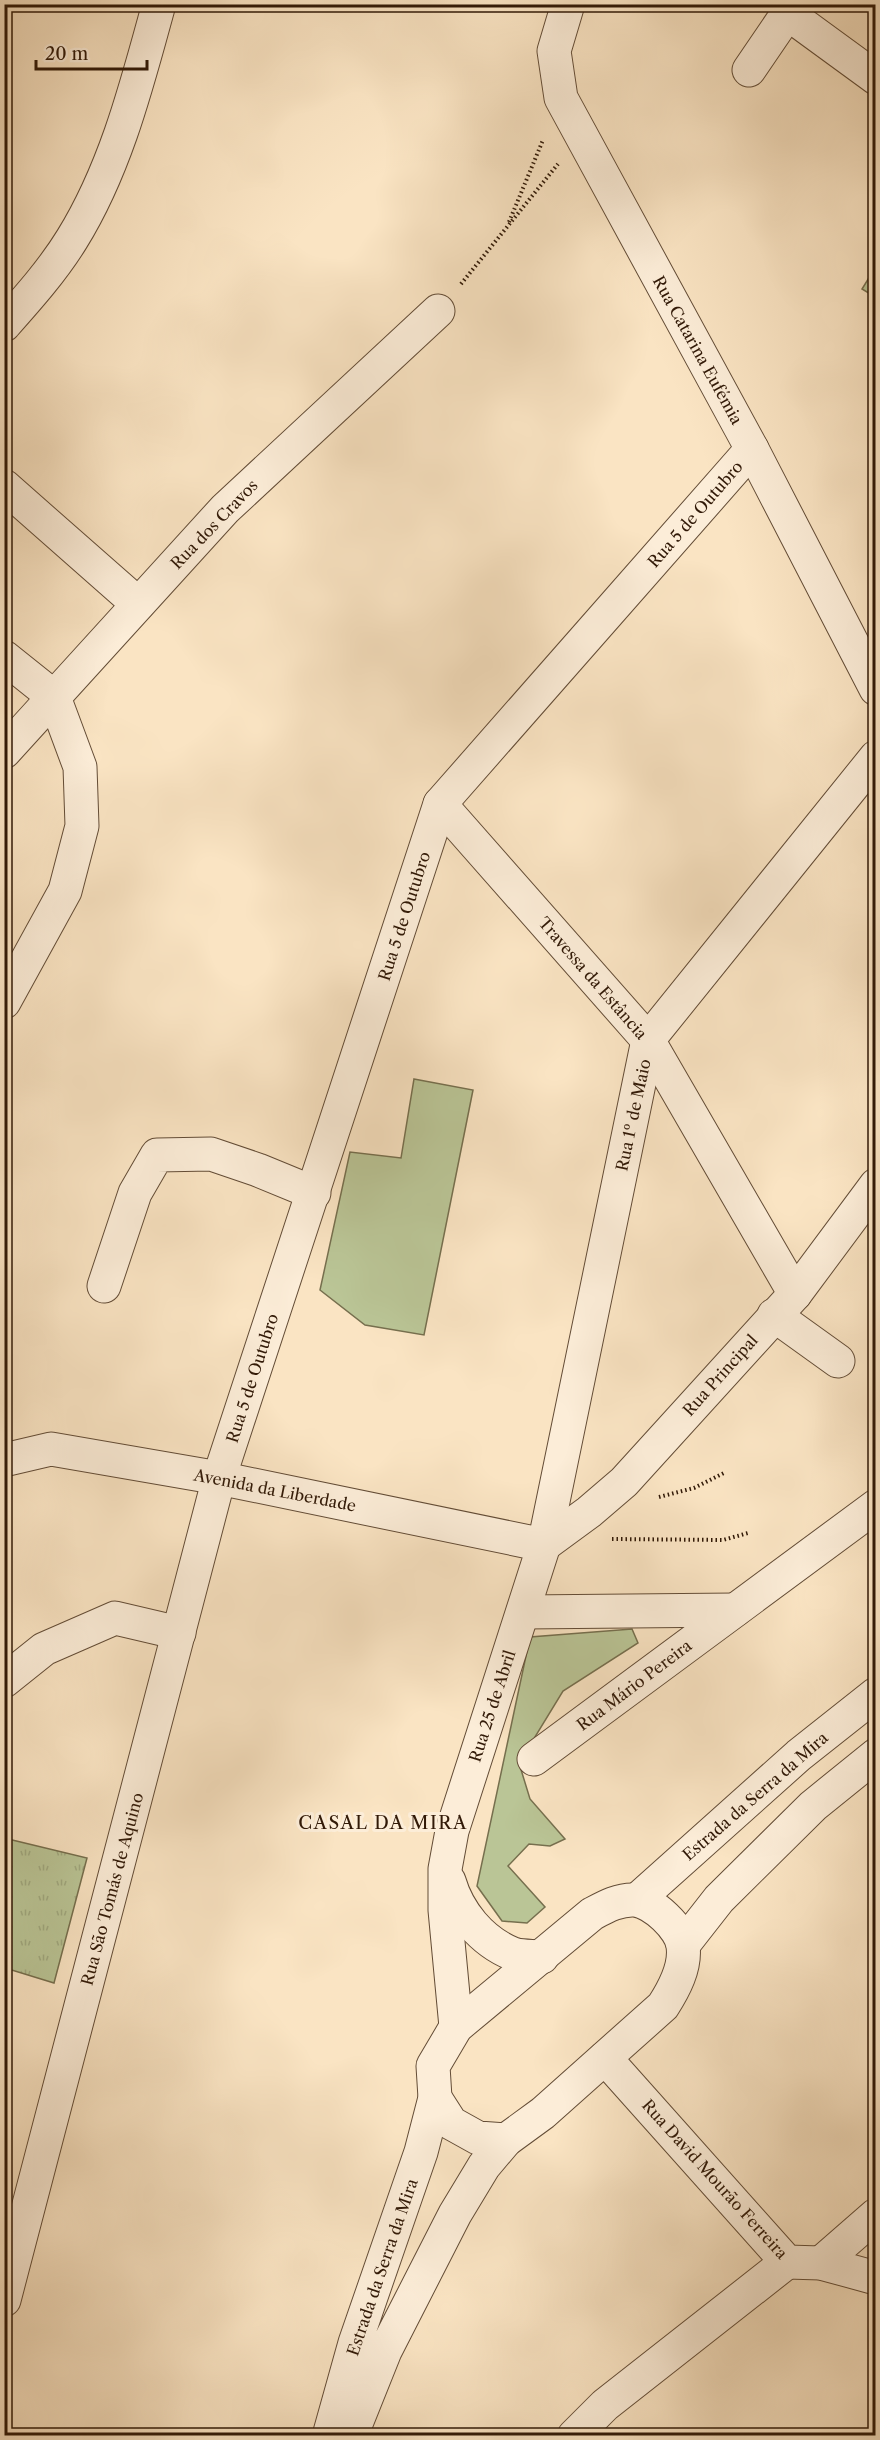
<svg xmlns="http://www.w3.org/2000/svg" width="880" height="2440" viewBox="0 0 880 2440" font-family="'Libre Caslon Text',serif">
<style>
.grass{fill:url(#grass-tufts);stroke:#766f4e;stroke-width:1.5}
.green{fill:#bac596;stroke:#766f4e;stroke-width:1.5}
.lines{fill:none;stroke-linecap:round;stroke-linejoin:round}
.minor-casing{stroke:#634c36;stroke-width:35}
.path{stroke:#311907;stroke-width:4;stroke-dasharray:1.5 3;stroke-linecap:butt}
.minor{stroke:#fcedd8;stroke-width:33}
.labels{text-anchor:middle;dominant-baseline:central;stroke-width:6;stroke-linejoin:round;paint-order:stroke}
.street-label{font-size:16px;fill:#311907;stroke:#fcedd8}
.neighbourhood-label{font-size:18px;letter-spacing:1.5px;fill:#311907;stroke:#fcedd8}
</style>
<defs>
<pattern id="grass-tufts" width="24" height="20" patternUnits="userSpaceOnUse" patternTransform="scale(1.5)"><rect width="24" height="20" fill="#bac596"/><path d="M3 7l-1-3M5 7V3M7 7l1-3M15 17l-1-3M17 17v-4M19 17l1-3" fill="none" stroke="#a0a980"/></pattern>
</defs>
<rect width="100%" height="100%" fill="#fae4c3"/>
<filter id="stains"><feTurbulence type="fractalNoise" baseFrequency=".00333" numOctaves="4"/><feColorMatrix values="0 0 0 0 .2 0 0 0 0 .09 0 0 0 0 .02 0 0 0 .5 -.17"/></filter>
<radialGradient id="worn" r=".72"><stop offset=".6" stop-color="#630" stop-opacity="0"/><stop offset="1" stop-color="#630" stop-opacity=".3"/></radialGradient>
<!-- grass -->
<path class="grass" d="M 4,1838 L 87,1858 L 54,1983 L 5,1968 Z"/>
<!-- green -->
<g class="green">
<path d="M 875,268 L 875,297 L 862,289 Z"/>
<path d="M 414,1079 L 473,1090 L 424,1335 L 365,1325 L 320,1290 L 350,1152 L 401,1158 Z"/>
<path d="M 632,1629 L 638,1643 L 563,1691 L 519,1763 L 530,1799 L 565,1839 L 550,1846 L 529,1844 L 508,1866 L 545,1907 L 527,1923 L 502,1921 L 477,1886 L 530,1637 Z"/>
</g>
<g class="lines">
<defs>
<g id="minor">
<path d="M 568,4 L 554,51 L 561,98 L 752,449 L 876,689"/>
<path d="M 787,13 L 876,78"/>
<path d="M 749,70 L 794,4"/>
<path d="M 4,325 C 28,298 53,270 72,239 C 116,168 137,84 159,4"/>
<path d="M 4,486 L 138,604"/>
<path d="M 4,657 L 54,697 L 80,767 L 82,826 L 65,891 L 4,1002"/>
<path d="M 4,752 L 225,509 L 438,311"/>
<path d="M 440,804 L 648,1040 L 795,1294"/>
<path d="M 104,1286 L 135,1193 L 157,1155 L 211,1154 L 258,1170 L 314,1193"/>
<path d="M 774,1315 L 838,1361"/>
<path d="M 4,1460 L 51,1449 L 219,1478 L 544,1545"/>
<path d="M 544,1545 L 589,1512 L 624,1482 L 795,1294 L 876,1185"/>
<path d="M 523,1612 L 735,1610"/>
<path d="M 4,1681 L 44,1649 L 115,1618 L 179,1633"/>
<path d="M 534,1759 L 876,1506"/>
<path d="M 449,1881 C 458,1912 481,1941 513,1954 C 521,1957 533,1956 542,1957"/>
<path d="M 637,1900 L 799,1755 L 876,1694"/>
<path d="M 683,1945 L 719,1899 L 813,1806 L 876,1755"/>
<path d="M 456,2027 L 445,1910 L 445,1869 L 452,1831 L 544,1545 L 648,1040 L 876,757"/>
<path d="M 605,2058 L 787,2262 L 821,2263 L 876,2278"/>
<path d="M 435,2098 L 451,2123 L 478,2138 L 506,2140"/>
<path d="M 821,2263 L 876,2215"/>
<path d="M 4,2300 L 219,1478 L 440,804 L 752,449"/>
<path d="M 329,2436 L 355,2343 L 421,2152 L 435,2098 L 433,2066 L 456,2027 L 592,1914 C 605,1907 619,1899 635,1900 C 653,1902 681,1928 683,1946 C 686,1967 674,1989 663,2006 L 543,2113 L 506,2140 L 484,2166 L 455,2214 L 385,2351 L 351,2436"/>
<path d="M 574,2436 L 605,2405 L 787,2262"/>
</g>
</defs>
<!-- minor casing -->
<use href="#minor" class="minor-casing"/>
<!-- path -->
<g class="path">
<path d="M 509,222 L 543,140"/>
<path d="M 461,284 L 558,164"/>
<path d="M 659,1497 L 694,1488 L 726,1472"/>
<path d="M 612,1539 L 723,1540 L 748,1533"/>
</g>
<!-- minor -->
<use href="#minor" class="minor"/>
</g>
<g class="labels">
<!-- street labels -->
<g class="street-label">
<text transform="translate(698 350) rotate(61)">Rua Catarina Eufémia</text>
<text transform="translate(695 514) rotate(-49)">Rua 5 de Outubro</text>
<text transform="translate(214 524) rotate(-46)">Rua dos Cravos</text>
<text transform="translate(404 916) rotate(-72)">Rua 5 de Outubro</text>
<text transform="translate(593 978) rotate(49)">Travessa da Estância</text>
<text transform="translate(633 1115) rotate(-78)">Rua 1º de Maio</text>
<text transform="translate(720 1375) rotate(-48)">Rua Principal</text>
<text transform="translate(252 1378) rotate(-72)">Rua 5 de Outubro</text>
<text transform="translate(275 1490) rotate(11)">Avenida da Liberdade</text>
<text transform="translate(634 1685) rotate(-37)">Rua Mário Pereira</text>
<text transform="translate(492 1706) rotate(-72)">Rua 25 de Abril</text>
<text transform="translate(755 1796) rotate(-41)">Estrada da Serra da Mira</text>
<text transform="translate(112 1889) rotate(-75)">Rua São Tomás de Aquino</text>
<text transform="translate(715 2179) rotate(48)">Rua David Mourão Ferreira</text>
<text transform="translate(382 2267) rotate(-71)">Estrada da Serra da Mira</text>
</g>
<!-- neighbourhood labels -->
<g class="neighbourhood-label">
<text x="383" y="1823">CASAL DA MIRA</text>
</g>
</g>
<!-- margin -->
<rect width="880" height="2440" fill="none" stroke="#fae4c3" stroke-width="24"/>
<rect x="6" y="6" width="868" height="2428" fill="none" stroke="#311907" stroke-width="3"/>
<rect x="12" y="12" width="856" height="2416" fill="none" stroke="#311907" stroke-width="1.5"/>
<!-- scale -->
<path d="M36 60v9h111v-9" fill="none" stroke="#311907" stroke-width="3"/>
<text x="45" y="60" font-size="18" fill="#311907" stroke="#fcedd8" stroke-width="4.5" paint-order="stroke">20 m</text>
<rect width="100%" height="100%" filter="url(#stains)"/>
<rect width="100%" height="100%" fill="url(#worn)"/>
</svg>
